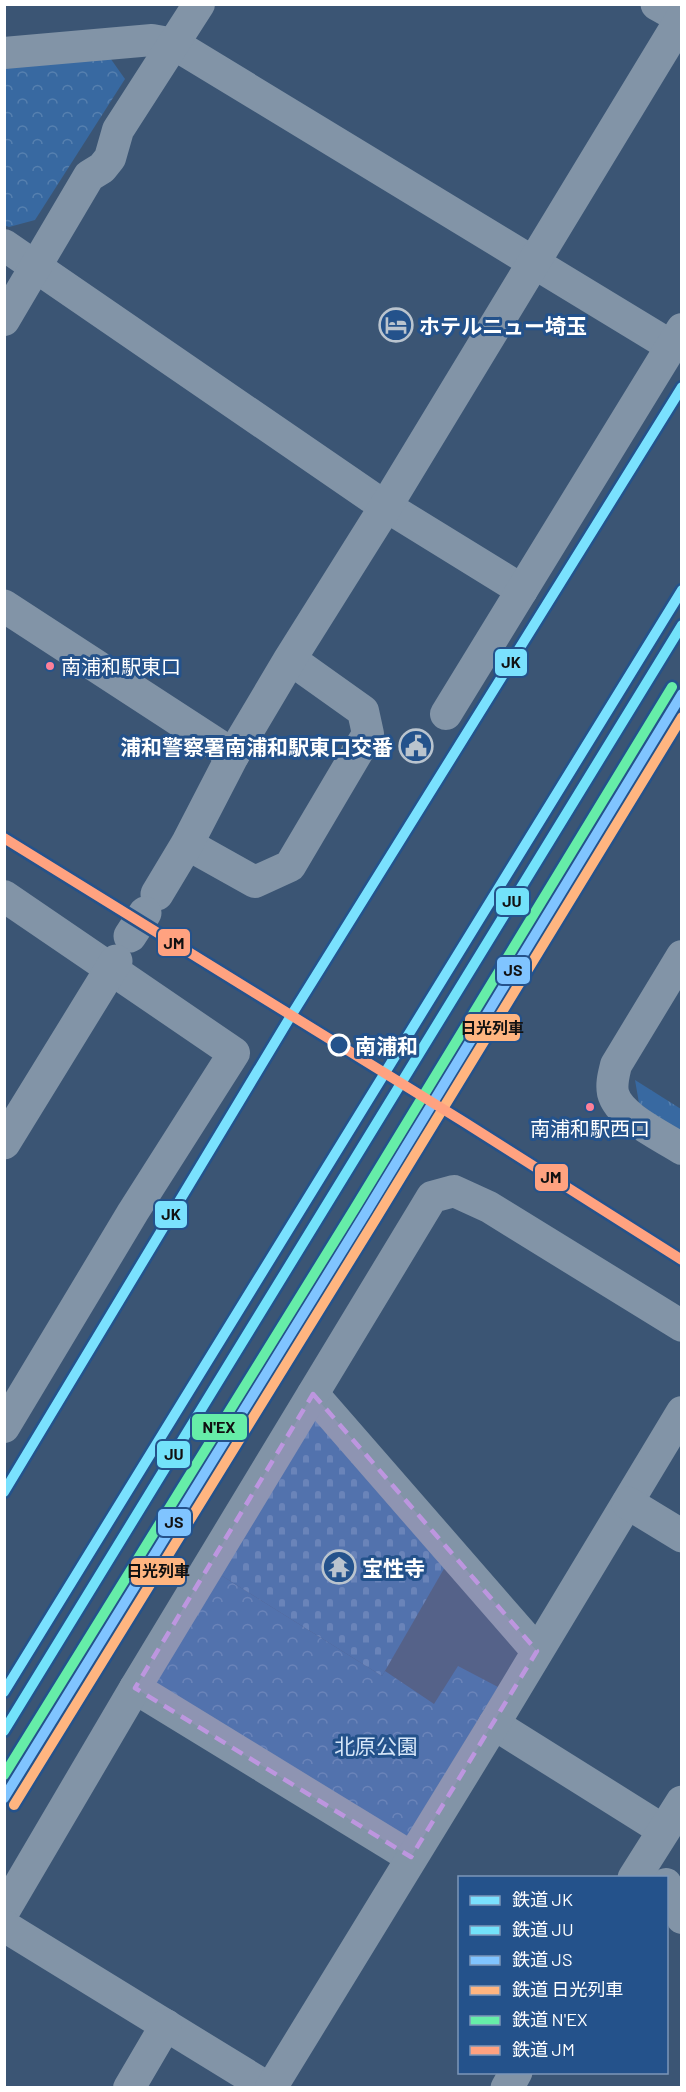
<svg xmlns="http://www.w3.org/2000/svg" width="686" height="2092" viewBox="0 0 686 2092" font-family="Barlow,'Noto Sans JP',sans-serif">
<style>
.grass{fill:url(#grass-tufts)}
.forest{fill:url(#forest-crowns)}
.cemetery{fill:url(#cemetery-stones)}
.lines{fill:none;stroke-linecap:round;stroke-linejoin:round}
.minor{stroke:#8294a7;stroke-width:32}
.tertiary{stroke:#8294a7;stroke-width:33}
.rail-1-casing{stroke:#24528b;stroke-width:15}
.rail-2-casing{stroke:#24528b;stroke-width:15}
.rail-3-casing{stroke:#24528b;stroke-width:15}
.rail-4-casing{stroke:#24528b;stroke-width:15}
.rail-5-casing{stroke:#24528b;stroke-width:15}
.rail-6-casing{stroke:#24528b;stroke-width:15}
.rail-1{stroke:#7ae1fe;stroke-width:10}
.rail-2{stroke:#73e2fa;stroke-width:10}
.rail-3{stroke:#80c4ff;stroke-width:10}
.rail-4{stroke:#ffb580;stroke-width:10}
.rail-5{stroke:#66eda8;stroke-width:10}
.rail-6{stroke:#ffa280;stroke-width:10}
.marked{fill:#bd96df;fill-opacity:0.2;stroke:#bd96df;stroke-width:4.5;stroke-dasharray:12 8;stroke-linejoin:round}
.bus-dot{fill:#ff8098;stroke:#24528b;stroke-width:2}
.stop-dot{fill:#24528b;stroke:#fff;stroke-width:3}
.labels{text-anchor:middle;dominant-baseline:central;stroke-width:6;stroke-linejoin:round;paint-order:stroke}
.bus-label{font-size:20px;fill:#fff;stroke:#24528b;text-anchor:start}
.poi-label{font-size:21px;font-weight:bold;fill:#fff;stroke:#24528b;text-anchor:start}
.stop-label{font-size:21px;font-weight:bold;fill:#fff;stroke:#24528b;text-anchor:start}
.park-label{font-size:21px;fill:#d6e6f8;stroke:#24528b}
.line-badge{stroke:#24528b;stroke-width:2}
.pale-badge-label{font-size:16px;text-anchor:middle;font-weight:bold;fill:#111}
</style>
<defs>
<pattern id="grass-tufts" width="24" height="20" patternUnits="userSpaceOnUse" patternTransform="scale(1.5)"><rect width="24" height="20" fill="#3869a1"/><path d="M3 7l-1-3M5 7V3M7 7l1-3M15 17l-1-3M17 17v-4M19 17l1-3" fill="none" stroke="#5680af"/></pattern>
<pattern id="forest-crowns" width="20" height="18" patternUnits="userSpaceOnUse" patternTransform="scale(1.5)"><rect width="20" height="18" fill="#3869a1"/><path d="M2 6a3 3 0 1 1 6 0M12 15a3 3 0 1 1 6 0" fill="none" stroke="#5680af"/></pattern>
<pattern id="cemetery-stones" width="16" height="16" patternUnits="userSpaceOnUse" patternTransform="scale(1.5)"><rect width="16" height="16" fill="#3869a1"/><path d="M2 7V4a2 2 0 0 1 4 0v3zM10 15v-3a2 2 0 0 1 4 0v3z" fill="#5680af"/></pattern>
</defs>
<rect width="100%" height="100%" fill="#3b5574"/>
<!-- grass -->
<path class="grass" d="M 635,1080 L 681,1109 L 681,1136 L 639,1103 Z"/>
<!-- forest -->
<g class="forest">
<path d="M 108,55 L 125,79 L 35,220 L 9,227 L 4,225 L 4,65 Z"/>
<path d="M 219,1574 L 382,1676 L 385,1671 L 434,1704 L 458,1666 L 498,1687 L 407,1837 L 158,1688 L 156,1681 Z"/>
</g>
<!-- cemetery -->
<path class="cemetery" d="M 312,1418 L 323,1419 L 449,1560 L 382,1676 L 219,1574 Z"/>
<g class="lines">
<!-- minor -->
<g class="minor">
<path d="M 4,53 L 152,40 L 174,44 L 671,346"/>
<path d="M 4,245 L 371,497 L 522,590"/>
<path d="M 4,320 L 89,176 L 102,168 L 110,158 L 118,130 L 199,4"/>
<path d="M 446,714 L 682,329"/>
<path d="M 187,844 L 255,882 L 290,866 L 368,734 L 363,711 L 290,659"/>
<path d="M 4,896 L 234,1053 L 133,1212 L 4,1427"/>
<path d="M 682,956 L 616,1065 C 614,1074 611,1083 613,1093 C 619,1117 662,1136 682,1149"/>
<path d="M 313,1394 L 537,1651"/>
<path d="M 135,1688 L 411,1857"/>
<path d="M 494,1724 L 663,1830"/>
<path d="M 666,1884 L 682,1918"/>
<path d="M 4,1911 L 135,1688 L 432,1197 L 454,1191 L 489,1207 L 682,1326"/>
<path d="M 4,1926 L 268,2088"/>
<path d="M 129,2088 L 166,2025"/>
<path d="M 271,2088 L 494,1724 L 682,1412"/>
</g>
<!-- tertiary -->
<g class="tertiary">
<path d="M 657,4 L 682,18"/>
<path d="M 4,606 L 233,755"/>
<path d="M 157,894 L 187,844 L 233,755 L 290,659 L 386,506 L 682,18"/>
<path d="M 130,936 L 145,913"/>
<path d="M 4,1143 L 116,961"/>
<path d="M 628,1503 L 682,1536"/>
<path d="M 634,1878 L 682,1802"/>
<path d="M 507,2088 L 516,2072"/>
</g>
<defs>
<g id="rail-1">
<path d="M 4,1492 L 289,1019 L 682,387"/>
<path d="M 4,1692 L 682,590"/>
</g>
<path id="rail-2" d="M 4,1731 L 682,625"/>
<path id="rail-3" d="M 4,1798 L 365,1214 L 682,694"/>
<path id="rail-4" d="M 14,1805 L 375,1220 L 682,717"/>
<path id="rail-5" d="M 4,1775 L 355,1208 L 672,687"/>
<path id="rail-6" d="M 4,838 L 464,1122 L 682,1260"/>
</defs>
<!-- rail-1 casing -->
<use href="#rail-1" class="rail-1-casing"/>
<!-- rail-2 casing -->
<use href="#rail-2" class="rail-2-casing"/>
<!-- rail-3 casing -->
<use href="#rail-3" class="rail-3-casing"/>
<!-- rail-4 casing -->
<use href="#rail-4" class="rail-4-casing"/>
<!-- rail-5 casing -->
<use href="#rail-5" class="rail-5-casing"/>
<!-- rail-6 casing -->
<use href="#rail-6" class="rail-6-casing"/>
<!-- rail-1 -->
<use href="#rail-1" class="rail-1"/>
<!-- rail-2 -->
<use href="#rail-2" class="rail-2"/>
<!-- rail-3 -->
<use href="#rail-3" class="rail-3"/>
<!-- rail-4 -->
<use href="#rail-4" class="rail-4"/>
<!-- rail-5 -->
<use href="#rail-5" class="rail-5"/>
<!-- rail-6 -->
<use href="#rail-6" class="rail-6"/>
</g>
<!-- marked area -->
<path class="marked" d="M 313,1394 L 537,1651 L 411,1857 L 135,1688 Z"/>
<!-- icons -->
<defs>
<symbol id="hotel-ring" viewBox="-11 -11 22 22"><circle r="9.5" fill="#24528b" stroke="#bac4ce" stroke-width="1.5"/><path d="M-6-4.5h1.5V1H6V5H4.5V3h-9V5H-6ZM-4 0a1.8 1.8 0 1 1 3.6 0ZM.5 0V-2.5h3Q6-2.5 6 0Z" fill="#bac4ce"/></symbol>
<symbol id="civic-ring" viewBox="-11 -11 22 22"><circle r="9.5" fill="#24528b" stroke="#bac4ce" stroke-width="1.5"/><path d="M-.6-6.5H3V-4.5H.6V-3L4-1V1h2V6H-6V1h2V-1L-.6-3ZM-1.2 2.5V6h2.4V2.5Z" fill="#bac4ce"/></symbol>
<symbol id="temple-ring" viewBox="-11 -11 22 22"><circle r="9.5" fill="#24528b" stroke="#bac4ce" stroke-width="1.5"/><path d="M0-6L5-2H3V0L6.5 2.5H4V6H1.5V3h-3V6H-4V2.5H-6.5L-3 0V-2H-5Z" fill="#bac4ce"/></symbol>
</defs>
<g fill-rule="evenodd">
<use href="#hotel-ring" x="377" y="306" width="38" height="38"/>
<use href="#civic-ring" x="397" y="727" width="38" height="38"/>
<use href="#temple-ring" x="320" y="1548" width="38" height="38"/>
</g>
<!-- markers -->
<g class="bus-dot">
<circle cx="50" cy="666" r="5"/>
<circle cx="590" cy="1107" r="5"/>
</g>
<circle class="stop-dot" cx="339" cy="1045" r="10"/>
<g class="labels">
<!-- bus labels -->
<g class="bus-label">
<text x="61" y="666">南浦和駅東口</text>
<text x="590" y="1128" text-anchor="middle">南浦和駅西口</text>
</g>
<!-- poi labels -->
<g class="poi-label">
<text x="419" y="325">ホテルニュー埼玉</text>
<text x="393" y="746" text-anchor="end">浦和警察署南浦和駅東口交番</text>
<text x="362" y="1567">宝性寺</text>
</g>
<!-- stop labels -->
<g class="stop-label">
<text x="355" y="1045">南浦和</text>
</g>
<!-- park labels -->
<g class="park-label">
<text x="376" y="1745">北原公園</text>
</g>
</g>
<g class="line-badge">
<rect x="494" y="648" width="34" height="29" rx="6" fill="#7ae1fe"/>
<rect x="495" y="887" width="35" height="29" rx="6" fill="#73e2fa"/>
<rect x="157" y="928" width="34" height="29" rx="6" fill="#ffa280"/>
<rect x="496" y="956" width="35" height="29" rx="6" fill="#80c4ff"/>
<rect x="464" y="1013" width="57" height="29" rx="6" fill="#ffb580"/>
<rect x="534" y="1163" width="35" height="29" rx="6" fill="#ffa280"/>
<rect x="154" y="1200" width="34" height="29" rx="6" fill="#7ae1fe"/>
<rect x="191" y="1413" width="57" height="28" rx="6" fill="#66eda8"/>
<rect x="156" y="1440" width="35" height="29" rx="6" fill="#73e2fa"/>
<rect x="157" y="1508" width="35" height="29" rx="6" fill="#80c4ff"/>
<rect x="130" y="1557" width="56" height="29" rx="6" fill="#ffb580"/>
</g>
<g class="pale-badge-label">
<text x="511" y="668">JK</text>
<text x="512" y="907">JU</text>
<text x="174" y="949">JM</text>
<text x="513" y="976">JS</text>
<text x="492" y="1034">日光列車</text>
<text x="551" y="1183">JM</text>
<text x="171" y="1220">JK</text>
<text x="219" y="1433">N'EX</text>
<text x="174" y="1460">JU</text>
<text x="174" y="1528">JS</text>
<text x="158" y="1577">日光列車</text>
</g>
<!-- border -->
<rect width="686" height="2092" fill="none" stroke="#ffffff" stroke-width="12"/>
<!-- legend -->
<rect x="458" y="1876" width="210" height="198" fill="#24528b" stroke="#7c97b9" stroke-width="1.5"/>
<rect x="470" y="1896" width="30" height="9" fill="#7ae1fe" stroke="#7c97b9" stroke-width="1.5"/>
<text x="512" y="1906" font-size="18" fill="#ffffff">鉄道 JK</text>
<rect x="470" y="1926" width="30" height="9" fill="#73e2fa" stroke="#7c97b9" stroke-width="1.5"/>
<text x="512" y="1936" font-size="18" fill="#ffffff">鉄道 JU</text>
<rect x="470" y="1956" width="30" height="9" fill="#80c4ff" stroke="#7c97b9" stroke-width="1.5"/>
<text x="512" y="1966" font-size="18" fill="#ffffff">鉄道 JS</text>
<rect x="470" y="1986" width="30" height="9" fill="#ffb580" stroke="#7c97b9" stroke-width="1.5"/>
<text x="512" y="1996" font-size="18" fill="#ffffff">鉄道 日光列車</text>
<rect x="470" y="2016" width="30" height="9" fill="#66eda8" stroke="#7c97b9" stroke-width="1.5"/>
<text x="512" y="2026" font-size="18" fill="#ffffff">鉄道 N'EX</text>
<rect x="470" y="2046" width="30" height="9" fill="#ffa280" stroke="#7c97b9" stroke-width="1.5"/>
<text x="512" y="2056" font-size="18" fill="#ffffff">鉄道 JM</text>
</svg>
